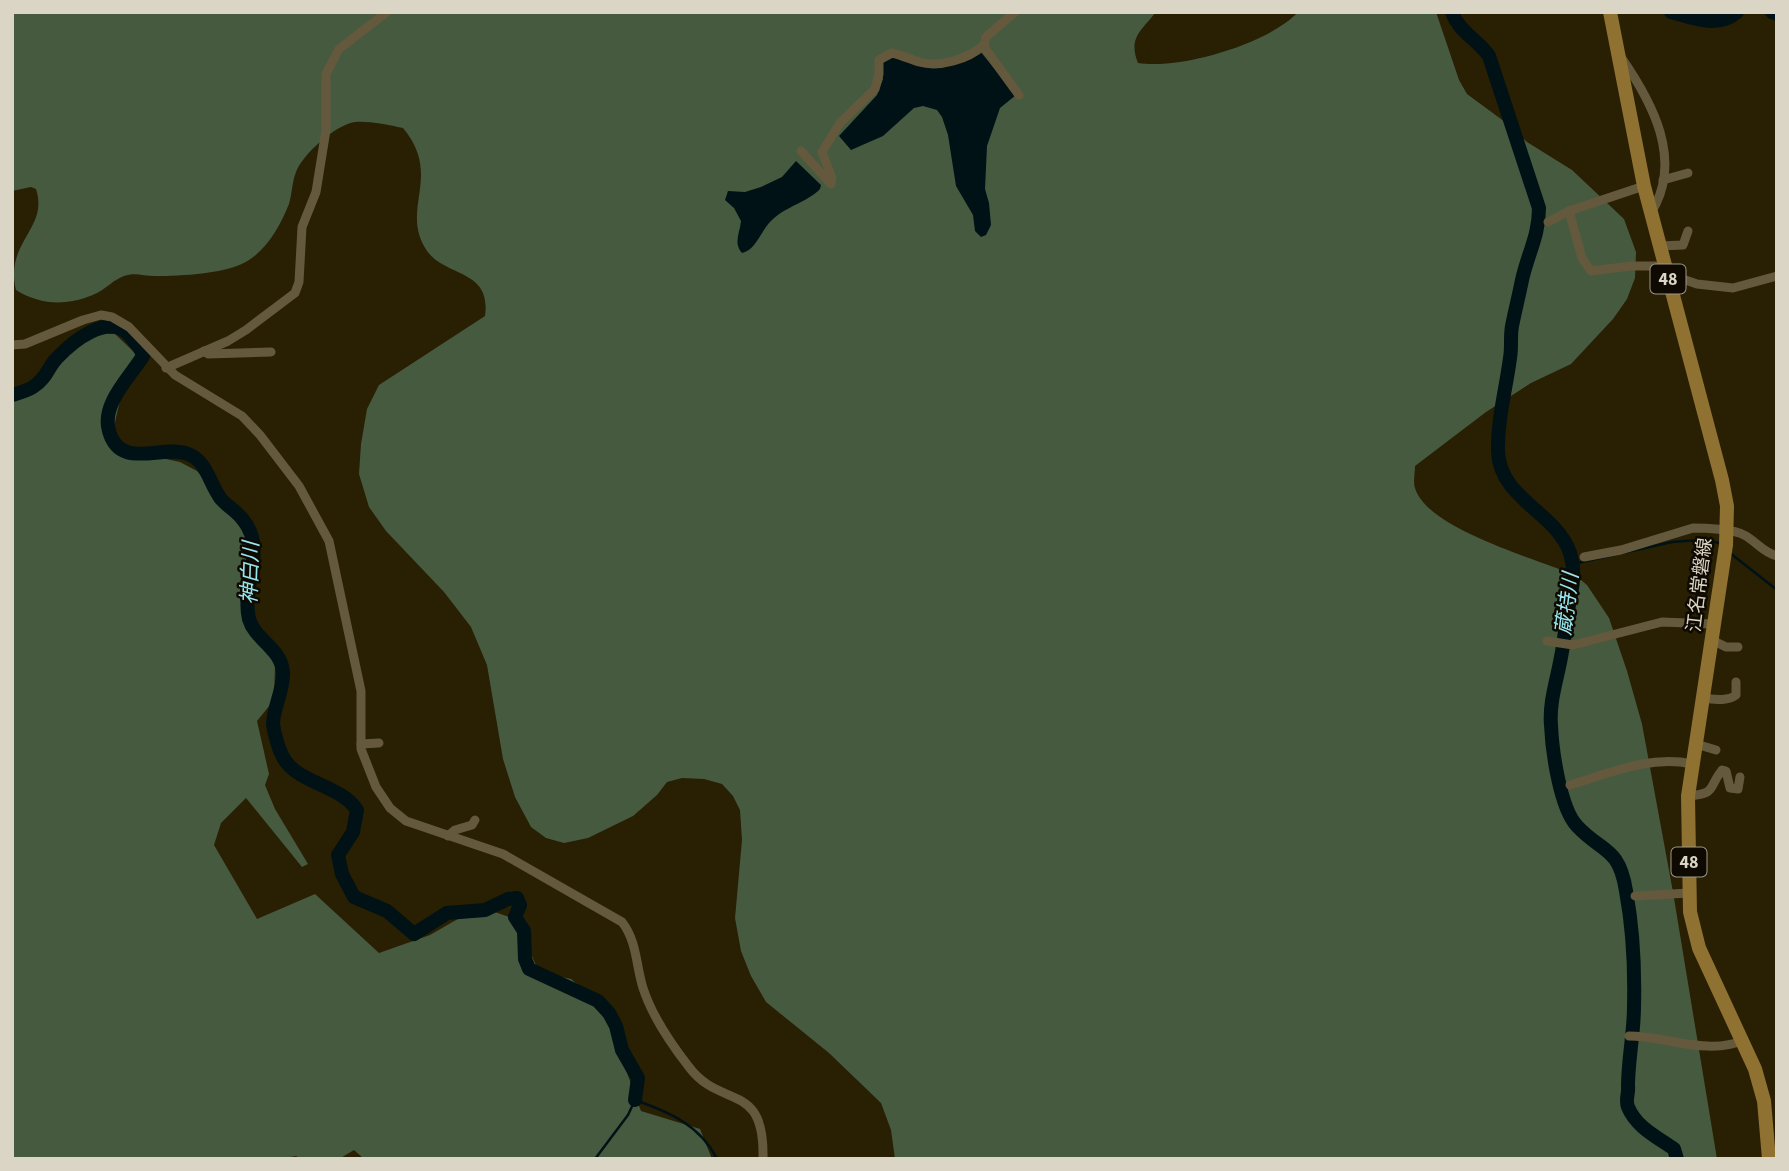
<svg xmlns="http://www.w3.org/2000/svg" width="1789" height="1171" viewBox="0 0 1789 1171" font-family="'Source Sans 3','Noto Sans JP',sans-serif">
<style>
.forest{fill:#465a40}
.water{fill:#001215}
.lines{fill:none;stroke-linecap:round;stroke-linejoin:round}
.stream{stroke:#001215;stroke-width:2.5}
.river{stroke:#001215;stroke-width:14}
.street{stroke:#64593c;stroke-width:9}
.primary{stroke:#8f7131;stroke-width:14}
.labels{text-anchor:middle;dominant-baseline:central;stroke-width:5;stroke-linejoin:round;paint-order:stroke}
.shield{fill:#0e0a02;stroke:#9e988a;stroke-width:2}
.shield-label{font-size:18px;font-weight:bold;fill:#dbd5c5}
.street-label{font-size:19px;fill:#dbd5c5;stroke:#0e0a02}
.water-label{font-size:21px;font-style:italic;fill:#97e6ef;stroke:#0e0a02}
</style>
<rect width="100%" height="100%" fill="#291f03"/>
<!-- forest -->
<g class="forest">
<path d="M 12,12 L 1156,12 C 1141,31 1128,38 1138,63 C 1180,70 1270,43 1298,12 L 1436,12 L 1459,80 L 1467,94 L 1505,122 L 1527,142 L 1572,170 L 1624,219 L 1636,252 L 1635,278 L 1627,299 L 1613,319 L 1571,364 L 1531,383 L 1486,412 L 1415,466 C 1415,472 1413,482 1415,488 C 1427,529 1537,559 1575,575 L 1587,585 L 1609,618 L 1627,671 L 1642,724 L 1673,892 L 1717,1159 L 895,1159 L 891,1130 L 881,1103 L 829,1053 L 766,1002 L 751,976 L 741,951 L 735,918 L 742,840 L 740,810 L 733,796 L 722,784 L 704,779 L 682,778 L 667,782 L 657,795 L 633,816 L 588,838 L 564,843 L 546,838 L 531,827 L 515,797 L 503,759 L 487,665 L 471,627 L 444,592 L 386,531 L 369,507 L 359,474 L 361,444 L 367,409 L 379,385 L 485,316 C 492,266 441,279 424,246 C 402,206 442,175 403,128 C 388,125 370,121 355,122 C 335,125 303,154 296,172 C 292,182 292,194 289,204 C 281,224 268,248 249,260 C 228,274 181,276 155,276 C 143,276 135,272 124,276 C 113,280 107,288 97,293 C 70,306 41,306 16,290 C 4,242 49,229 36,189 L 31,187 L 12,191 Z"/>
<path d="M 93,333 L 115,334 L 136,354 L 137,366 L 122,392 L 112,435 L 124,450 L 180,462 L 197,471 L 216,493 L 228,513 L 257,546 L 251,581 L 254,629 L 275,665 L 274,700 L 257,721 L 269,774 L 265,785 L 275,809 L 308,864 L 302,867 L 246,798 L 221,823 L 214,845 L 257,919 L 315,894 L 379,953 L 430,935 L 463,916 L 486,909 L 515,919 L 539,972 L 571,979 L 612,1014 L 626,1070 L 641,1111 L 700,1129 L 712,1159 L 364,1159 L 354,1150 L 339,1159 L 301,1159 L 296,1156 L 280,1159 L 12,1159 L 12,396 L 30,393 L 50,374 L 64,352 Z"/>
</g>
<!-- water -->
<g class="water">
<path d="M 980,51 L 1016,95 L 1000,108 L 987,146 L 985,189 L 989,203 L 991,225 L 986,235 L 981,237 L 975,231 L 973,215 L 956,186 L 948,135 L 942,117 L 937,110 L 923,106 L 914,108 L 883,136 L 851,150 L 839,136 L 877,95 L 883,79 L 880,65 L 890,56 L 920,65 Z"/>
<path d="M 796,161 L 821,185 L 820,189 C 809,201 785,207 772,220 C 761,230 756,250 742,253 C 733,243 740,233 741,221 L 734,208 L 725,200 L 728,191 L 745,192 L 761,187 L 782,177 Z"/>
</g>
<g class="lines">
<!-- stream -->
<g class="stream">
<path d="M 1730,553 L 1777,590"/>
<path d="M 1573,564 L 1672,542 L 1698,540 L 1721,543"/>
<path d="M 595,1159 L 628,1115 L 635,1100 C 669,1112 700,1125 717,1159"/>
</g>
<!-- river -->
<g class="river">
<path d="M 1452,12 C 1458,31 1478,40 1489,56 L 1539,208 C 1539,236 1528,253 1522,280 C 1519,295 1515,311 1512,326 C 1510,337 1512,347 1510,358 C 1506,389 1497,421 1498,452 C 1500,499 1557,513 1570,553 C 1577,574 1571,594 1567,615 C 1565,629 1564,643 1561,657 C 1557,680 1549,702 1551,725 C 1552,750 1560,808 1577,826 C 1602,853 1619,846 1626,891 C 1633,929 1635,968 1634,1007 C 1634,1033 1628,1060 1628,1086 C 1629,1093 1625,1100 1628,1107 C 1636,1127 1657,1137 1674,1149 L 1677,1159"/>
<path d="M 1671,12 C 1693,18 1718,29 1737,12"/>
<path d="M 1772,12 L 1777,14"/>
<path d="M 12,395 C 19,393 27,391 33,387 C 47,378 48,367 57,358 C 73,341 108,313 128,334 C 134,341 141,347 143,356 C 130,377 101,404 109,431 C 120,471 161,444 188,454 C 207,461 209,483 221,499 C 228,507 238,512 244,521 C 267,551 241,586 249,619 C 255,640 281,648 283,672 C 284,689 273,709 273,724 C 274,732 278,747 282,755 C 294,783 340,784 357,810 L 353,832 L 338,855 L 342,874 L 354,897 L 387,911 L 414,934 L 447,913 L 485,910 L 508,899 L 517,898 L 520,905 L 515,917 L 524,931 L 525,959 L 529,969 L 598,1001 L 609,1013 L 616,1026 L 622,1050 L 638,1078 L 635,1100"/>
</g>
<!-- street -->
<g class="street">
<path d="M 1015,12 L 986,37 L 984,47 L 1019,95"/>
<path d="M 1621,57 C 1652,102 1684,160 1651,213"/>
<path d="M 801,151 L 831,184 L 832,178 L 822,152 L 840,123 L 875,89 L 879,74 L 879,60 L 892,53 C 901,55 910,59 919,62 C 940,68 968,59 984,45"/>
<path d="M 1663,180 L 1688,173"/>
<path d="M 1569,211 L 1582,258 L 1591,271 L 1631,266 L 1656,266 L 1665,269 L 1674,276 L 1697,284 L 1733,288 L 1777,276"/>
<path d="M 1548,222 L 1569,211 L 1644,186"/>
<path d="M 1659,246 L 1683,245 L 1688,231"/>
<path d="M 12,345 L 25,344 L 83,320 L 101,315 L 112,317 L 129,327 L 175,375 L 242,416 L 260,435 L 299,486 L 329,541 L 361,691 L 361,749 L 376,787 L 390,808 L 406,821 L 503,854 L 622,922 C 637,941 636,966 643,988 C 652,1016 671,1044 689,1067 C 721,1110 765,1080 763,1159"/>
<path d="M 204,351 L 208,354 L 271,352"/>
<path d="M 166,368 L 228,341 L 246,330 L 295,293 L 299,282 L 302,227 L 316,192 L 326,130 L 326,74 L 339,49 L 387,12"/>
<path d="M 1584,557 L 1621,550 L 1693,528 C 1704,528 1734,529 1744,535 C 1756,541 1762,552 1777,556"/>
<path d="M 1712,640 L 1726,647 L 1738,647"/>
<path d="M 1547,641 L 1573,645 L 1662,622 L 1714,624"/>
<path d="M 1702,698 C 1713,699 1727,702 1736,695 L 1736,682"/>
<path d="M 361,744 L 379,743"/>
<path d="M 1696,744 L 1716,750"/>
<path d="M 1570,785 C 1610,773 1650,755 1692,764"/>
<path d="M 1688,796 C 1718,793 1707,789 1722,770 L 1726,771 L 1730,788 L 1738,789 L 1740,777"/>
<path d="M 448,836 L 455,830 L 472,825 L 475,820"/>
<path d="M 1635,896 L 1689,893"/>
<path d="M 1629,1036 C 1665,1036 1708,1056 1744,1040"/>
</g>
<!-- primary -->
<path class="primary" d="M 1610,12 L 1644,186 L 1722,480 L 1727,506 L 1726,545 L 1688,796 L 1690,912 L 1699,948 L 1755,1069 L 1764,1101 L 1769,1159"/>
</g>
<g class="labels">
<!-- shield labels -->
<g class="shield">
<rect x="1650.5" y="264.5" width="35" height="29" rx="5"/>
<rect x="1671.5" y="847.5" width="35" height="29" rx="5"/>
</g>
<g class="shield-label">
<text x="1668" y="279">48</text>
<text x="1689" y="862">48</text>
</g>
<!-- street labels -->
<g class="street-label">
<text transform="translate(1700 585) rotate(-83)">江名常磐線</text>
</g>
<!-- water labels -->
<g class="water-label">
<text transform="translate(250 573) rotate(-88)">神白川</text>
<text transform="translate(1567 604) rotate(-83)">蔵持川</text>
</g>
</g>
<!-- border -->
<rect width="1789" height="1171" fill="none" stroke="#dbd5c5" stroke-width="28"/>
</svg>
